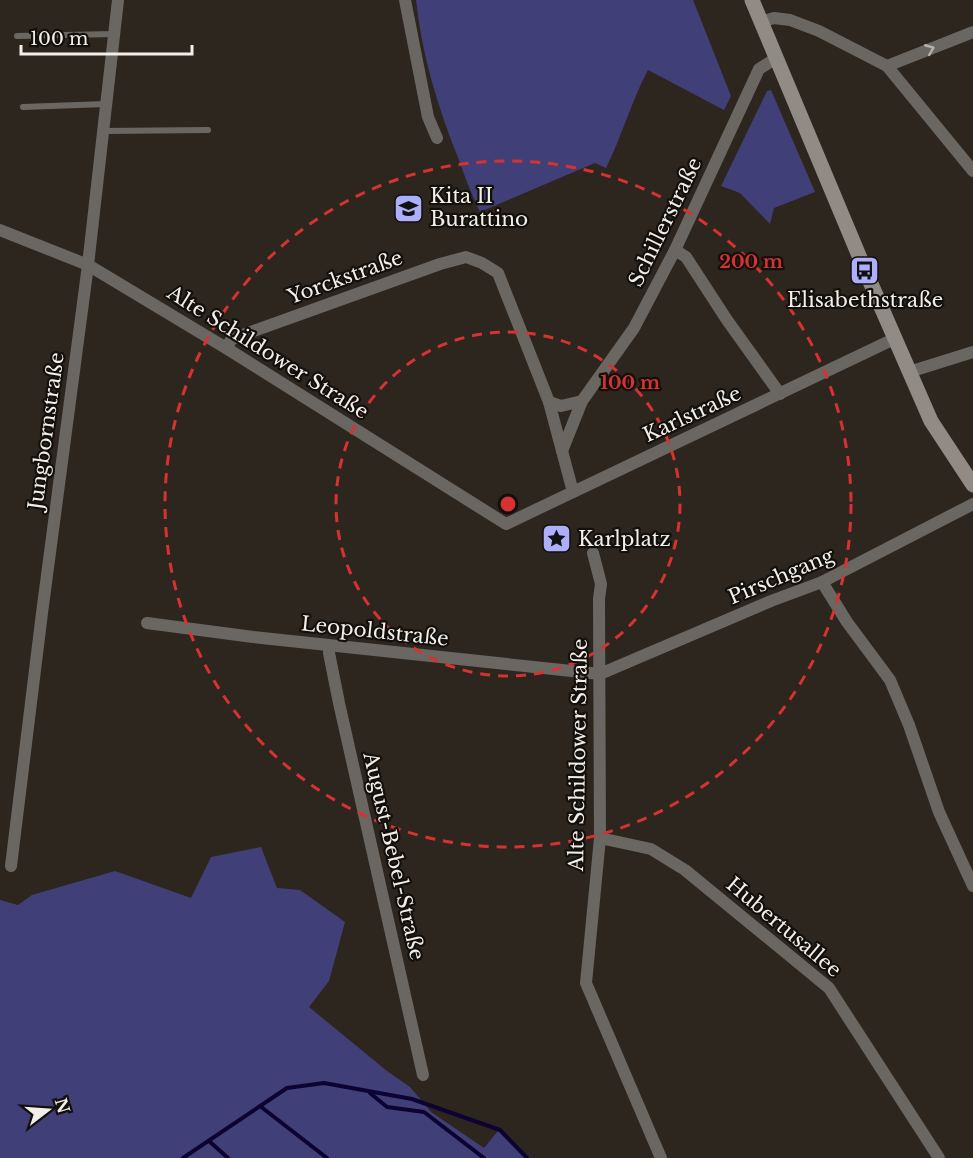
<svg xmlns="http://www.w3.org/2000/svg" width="973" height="1158" viewBox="0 0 973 1158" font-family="'Libre Baskerville',serif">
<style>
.green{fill:#413f78}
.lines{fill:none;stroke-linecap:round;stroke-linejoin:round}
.stream{stroke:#0d0333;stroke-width:4}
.lane{stroke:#6a6763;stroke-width:6}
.street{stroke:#6a6763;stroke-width:12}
.secondary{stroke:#908b84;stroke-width:15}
.oneway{stroke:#b5b1ad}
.ring{fill:none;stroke:#d73232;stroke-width:3;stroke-dasharray:10 8}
.labels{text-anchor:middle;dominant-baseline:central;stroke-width:4.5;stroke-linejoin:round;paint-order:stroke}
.poi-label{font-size:20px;fill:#f2eee9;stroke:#13100c;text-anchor:start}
.street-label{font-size:20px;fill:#f2eee9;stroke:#13100c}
.centre{fill:#d73232;stroke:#13100c;stroke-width:3}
.ring-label{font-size:18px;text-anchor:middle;font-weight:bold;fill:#d73232;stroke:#13100c;stroke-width:4.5;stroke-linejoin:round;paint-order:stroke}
</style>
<rect width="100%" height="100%" fill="#2d261e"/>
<!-- green -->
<g class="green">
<path d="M 416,0 L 693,0 L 731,96 L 724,110 L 648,70 C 631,102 622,136 606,168 L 595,163 L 480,212 C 472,195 465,178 459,160 C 438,108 422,56 416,0 Z"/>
<path d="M 771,90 L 815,192 L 774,208 L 770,224 L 740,193 L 721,186 L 767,91 Z"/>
<path d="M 261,847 L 277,888 L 300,890 L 345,922 L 329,981 L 309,1007 L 387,1071 L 410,1087 L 431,1112 L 484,1148 L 498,1131 L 529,1158 L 0,1158 L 0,900 L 18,905 L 32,895 L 115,871 L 191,898 L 211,857 Z"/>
</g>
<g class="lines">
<!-- stream -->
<g class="stream">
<path d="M 370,1093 L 387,1107 L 424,1112 L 484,1158"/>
<path d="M 260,1106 L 327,1158"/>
<path d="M 209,1141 L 228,1158"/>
<path d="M 183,1158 L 287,1088 L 324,1083 L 412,1099 L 500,1130 L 527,1158"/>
</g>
<!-- lane -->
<g class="lane">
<path d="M 17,36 L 114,34"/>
<path d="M 23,107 L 106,104"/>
<path d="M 104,131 L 208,130"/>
</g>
<!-- street -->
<g class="street">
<path d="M 405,0 L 428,117 L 437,138"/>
<path d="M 760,22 L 774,18 L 790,20 L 819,31 L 887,66 L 973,171"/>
<path d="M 887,66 L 973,32"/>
<path d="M 0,230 L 88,265 L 226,348 L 506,524 L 894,339"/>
<path d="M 675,250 L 686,257 L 727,320 L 780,394"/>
<path d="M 226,348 L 231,340 L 237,337 L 440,264 L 466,257 L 482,263 L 498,273 L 549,402 L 573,492"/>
<path d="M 909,372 L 973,352"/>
<path d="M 549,402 L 561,406 L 582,401"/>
<path d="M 562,451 L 582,401 L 634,328 L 675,250 L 759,69 L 775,59"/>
<path d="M 593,553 L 601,584 L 599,599 L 600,838 L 586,983 L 661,1158"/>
<path d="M 822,582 L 847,622 L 890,680 L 909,725 L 939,812 L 973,886"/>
<path d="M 147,623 L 253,637 L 600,674 L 771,601 L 822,582 L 973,504"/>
<path d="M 330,646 L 329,653 L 339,703 L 423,1075"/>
<path d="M 600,838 L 651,849 L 685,870 L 829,988 L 939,1158"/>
<path d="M 11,866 L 42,613 L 88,265 L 118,0"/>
</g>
<!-- secondary -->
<path class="secondary" d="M 752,0 L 865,270 L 931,421 L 973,485"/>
</g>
<!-- one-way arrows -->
<defs><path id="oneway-chevron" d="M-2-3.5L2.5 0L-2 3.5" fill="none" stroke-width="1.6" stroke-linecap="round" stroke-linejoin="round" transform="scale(1.5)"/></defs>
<use class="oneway" href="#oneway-chevron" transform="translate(930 49) rotate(-22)"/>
<!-- distance rings -->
<g class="ring">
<circle cx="508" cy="504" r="172"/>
<circle cx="508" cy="504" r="343"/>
</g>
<!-- icons -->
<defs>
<symbol id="school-square" viewBox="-11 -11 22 22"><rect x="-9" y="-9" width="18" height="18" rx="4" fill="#adaffb" stroke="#13100c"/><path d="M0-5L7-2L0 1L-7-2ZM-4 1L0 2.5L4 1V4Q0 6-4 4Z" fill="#111"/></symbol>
<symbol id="bus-square" viewBox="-11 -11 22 22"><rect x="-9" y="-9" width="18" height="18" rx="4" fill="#adaffb" stroke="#13100c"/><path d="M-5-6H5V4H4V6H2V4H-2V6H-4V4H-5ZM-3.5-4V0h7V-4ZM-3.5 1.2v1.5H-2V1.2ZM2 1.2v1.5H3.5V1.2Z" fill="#111"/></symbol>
<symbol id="sight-square" viewBox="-11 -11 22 22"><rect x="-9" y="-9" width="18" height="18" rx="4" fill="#adaffb" stroke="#13100c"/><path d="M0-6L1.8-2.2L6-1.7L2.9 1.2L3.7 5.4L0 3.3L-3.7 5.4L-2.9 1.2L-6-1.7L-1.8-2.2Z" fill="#111"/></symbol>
</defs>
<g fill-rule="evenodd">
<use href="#school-square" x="392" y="192" width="33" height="33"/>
<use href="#bus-square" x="848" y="254" width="33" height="33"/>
<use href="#sight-square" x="540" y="522" width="33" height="33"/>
</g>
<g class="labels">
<!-- poi labels -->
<g class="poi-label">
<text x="430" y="196">Kita II<tspan x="430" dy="23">Burattino</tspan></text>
<text x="865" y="300" text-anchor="middle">Elisabethstraße</text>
<text x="578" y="539">Karlplatz</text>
</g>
<!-- street labels -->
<g class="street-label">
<text transform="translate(665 222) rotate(-64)">Schillerstraße</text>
<text transform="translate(345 277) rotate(-20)">Yorckstraße</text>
<text transform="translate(268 352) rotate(32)">Alte Schildower Straße</text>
<text transform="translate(692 414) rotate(-25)">Karlstraße</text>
<text transform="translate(46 431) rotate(-82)">Jungbornstraße</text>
<text transform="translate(781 576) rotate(-23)">Pirschgang</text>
<text transform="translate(375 631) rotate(6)">Leopoldstraße</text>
<text transform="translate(578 755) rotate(-89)">Alte Schildower Straße</text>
<text transform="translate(394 856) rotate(77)">August-Bebel-Straße</text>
<text transform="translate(784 927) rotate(40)">Hubertusallee</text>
</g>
</g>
<circle cx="508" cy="504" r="9" class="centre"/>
<g class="ring-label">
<text x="751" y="268">200 m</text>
<text x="630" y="389">100 m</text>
</g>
<!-- north arrow -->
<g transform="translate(48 1110) rotate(73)" stroke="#13100c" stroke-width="4.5" paint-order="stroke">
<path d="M0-4.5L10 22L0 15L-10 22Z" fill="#f2eee9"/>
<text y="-9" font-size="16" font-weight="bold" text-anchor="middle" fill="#f2eee9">N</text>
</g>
<!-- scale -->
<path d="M21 45v9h171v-9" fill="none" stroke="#f2eee9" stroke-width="3"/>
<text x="30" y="45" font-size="18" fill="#f2eee9" stroke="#13100c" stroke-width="4.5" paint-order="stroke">100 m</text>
</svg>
